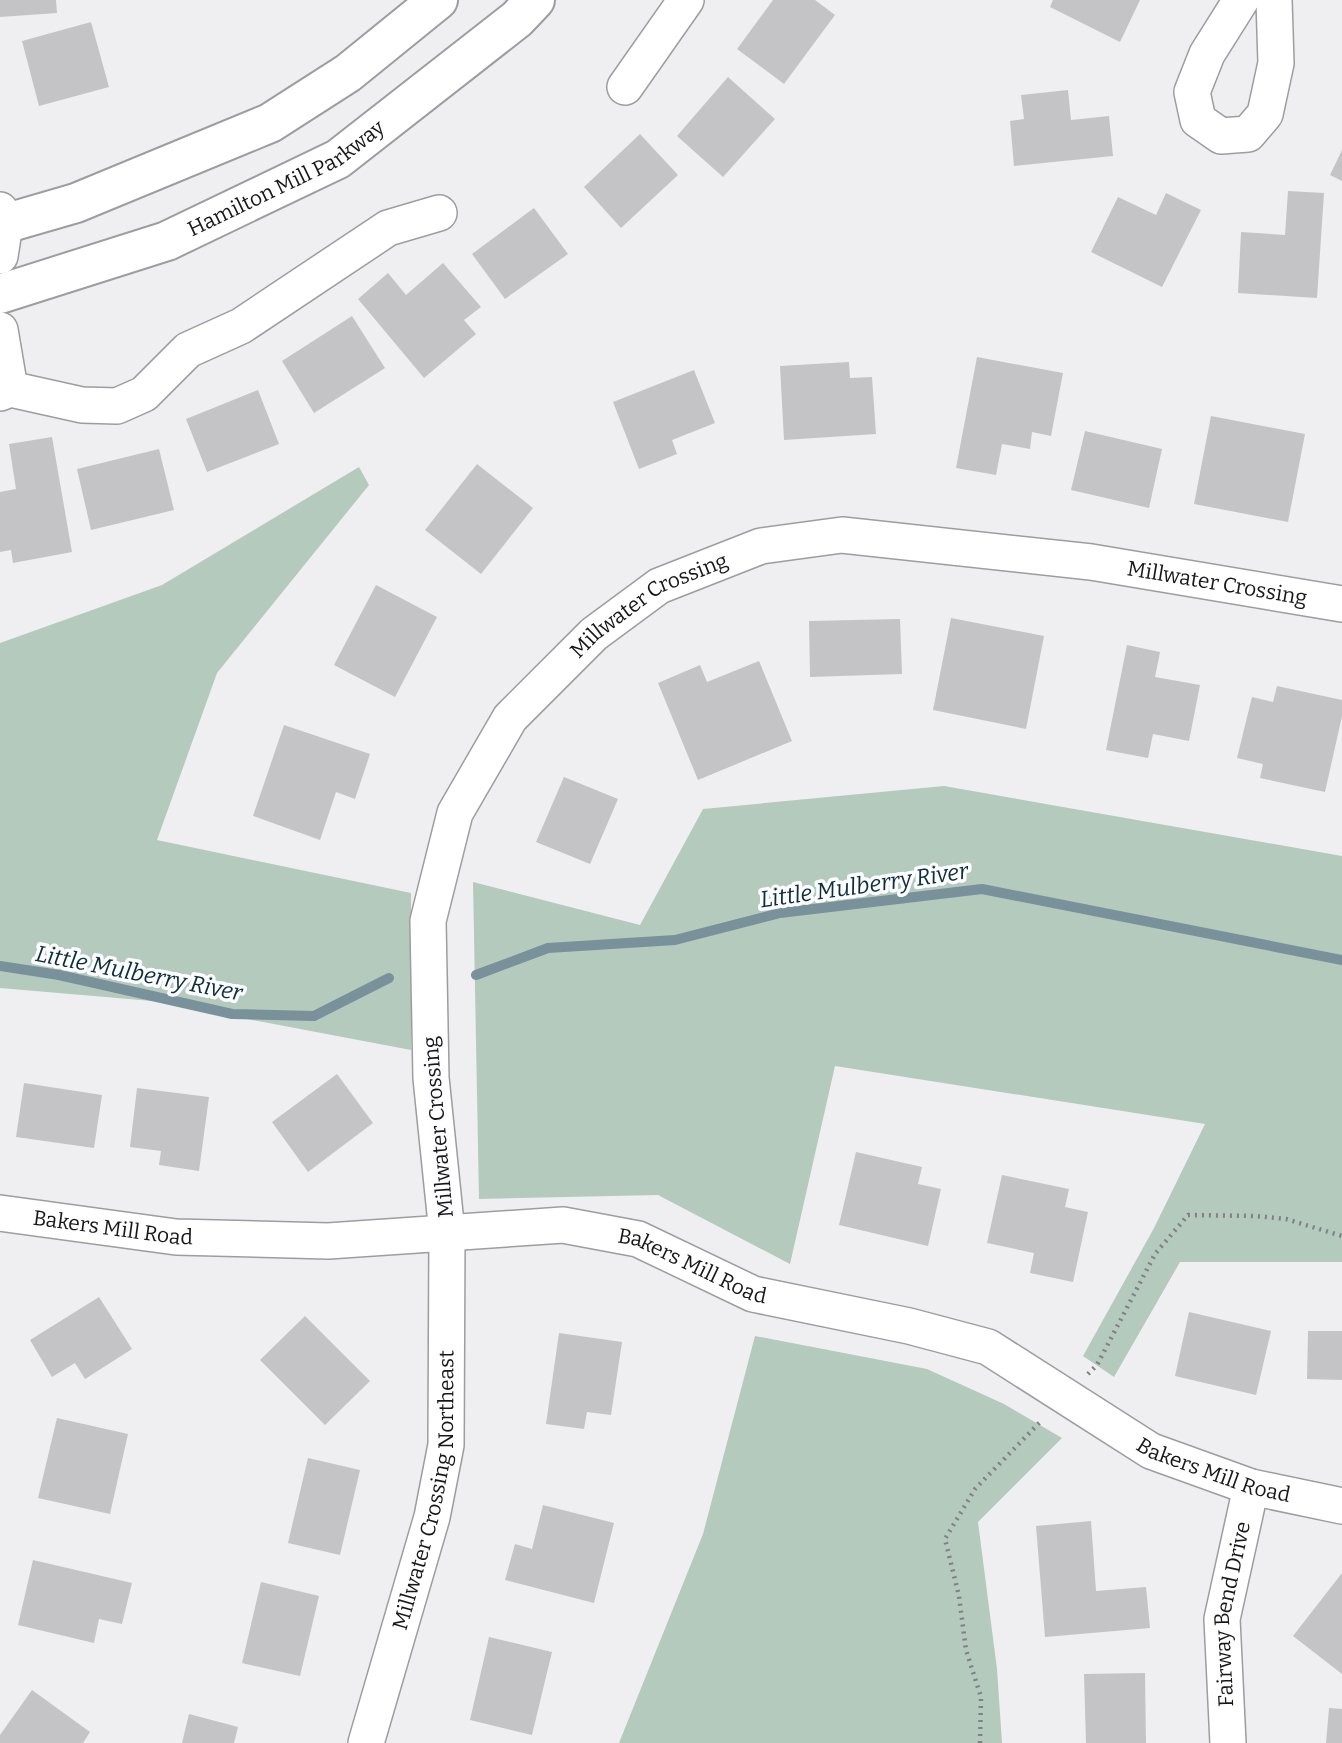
<svg xmlns="http://www.w3.org/2000/svg" width="1342" height="1743" viewBox="0 0 1342 1743" font-family="Bitter,serif">
<style>
.green{fill:#b3cabd}
.lines{fill:none;stroke-linecap:round;stroke-linejoin:round}
.stream{stroke:#78919a;stroke-width:10}
.building{fill:#c4c4c7}
.minor-casing{stroke:#9d9da0;stroke-width:38}
.tertiary-casing{stroke:#9d9da0;stroke-width:42}
.path{stroke:#818183;stroke-width:4.5;stroke-dasharray:2 5;stroke-linecap:butt}
.minor{stroke:#fff;stroke-width:35}
.tertiary{stroke:#fff;stroke-width:38}
.labels{text-anchor:middle;dominant-baseline:central;stroke-width:7;stroke-linejoin:round;paint-order:stroke}
.street-label{font-size:21px;fill:#171718;stroke:#fdfdff}
.water-label{font-size:23px;font-style:italic;fill:#0b2e39;stroke:#fdfdff}
</style>
<rect width="100%" height="100%" fill="#efeff2"/>
<!-- green -->
<g class="green">
<path d="M 359,467 L 369,485 L 217,673 L 157,840 L 411,893 L 411,1050 L 152,1001 L 0,988 L 0,643 L 162,585 Z"/>
<path d="M 944,786 L 1342,856 L 1342,1262 L 1180,1262 L 1114,1377 L 1083,1356 L 1154,1228 L 1205,1124 L 835,1066 L 790,1264 L 658,1195 L 479,1199 L 473,882 L 640,925 L 703,809 Z"/>
<path d="M 755,1336 L 927,1369 L 1004,1404 L 1062,1438 L 978,1522 L 997,1669 L 1002,1743 L 619,1743 L 703,1534 Z"/>
</g>
<g class="lines">
<!-- stream -->
<g class="stream">
<path d="M 0,966 L 59,975 L 232,1014 L 314,1016 L 389,978"/>
<path d="M 476,975 L 548,948 L 675,940 L 780,913 L 982,889 L 1342,960"/>
</g>
</g>
<!-- building -->
<g class="building">
<path d="M 0,0 L 56,0 L 57,13 L 0,17 Z"/>
<path d="M 773,0 L 815,0 L 835,15 L 784,84 L 737,49 Z"/>
<path d="M 1053,0 L 1140,0 L 1120,42 L 1050,7 Z"/>
<path d="M 91,22 L 109,87 L 39,106 L 22,41 Z"/>
<path d="M 728,77 L 775,119 L 723,177 L 677,136 Z"/>
<path d="M 1068,90 L 1071,120 L 1109,116 L 1113,156 L 1014,166 L 1010,121 L 1024,119 L 1021,95 Z"/>
<path d="M 640,134 L 678,175 L 621,228 L 584,187 Z"/>
<path d="M 1342,150 L 1342,181 L 1330,175 Z"/>
<path d="M 1288,191 L 1324,193 L 1317,298 L 1238,293 L 1241,232 L 1285,235 Z"/>
<path d="M 1166,193 L 1201,210 L 1162,287 L 1091,252 L 1118,197 L 1156,215 Z"/>
<path d="M 534,208 L 568,254 L 505,299 L 472,254 Z"/>
<path d="M 443,263 L 481,307 L 464,320 L 476,334 L 424,378 L 358,299 L 388,273 L 406,295 Z"/>
<path d="M 352,316 L 385,368 L 314,413 L 282,361 Z"/>
<path d="M 977,357 L 1063,373 L 1051,436 L 1032,432 L 1030,449 L 1002,444 L 996,475 L 956,468 Z"/>
<path d="M 849,362 L 850,378 L 872,377 L 876,434 L 784,440 L 780,366 Z"/>
<path d="M 694,370 L 715,423 L 672,440 L 677,454 L 639,469 L 613,402 Z"/>
<path d="M 258,390 L 279,444 L 207,472 L 186,419 Z"/>
<path d="M 1211,416 L 1305,434 L 1288,522 L 1194,504 Z"/>
<path d="M 1085,431 L 1162,449 L 1149,508 L 1071,490 Z"/>
<path d="M 52,437 L 72,552 L 13,563 L 11,550 L 0,552 L 0,492 L 16,489 L 9,444 Z"/>
<path d="M 159,449 L 174,510 L 91,530 L 77,469 Z"/>
<path d="M 477,464 L 533,508 L 481,574 L 425,530 Z"/>
<path d="M 376,585 L 437,617 L 395,697 L 334,665 Z"/>
<path d="M 951,618 L 1044,636 L 1026,729 L 933,710 Z"/>
<path d="M 900,619 L 902,674 L 810,677 L 809,621 Z"/>
<path d="M 1127,645 L 1160,652 L 1155,677 L 1200,685 L 1189,741 L 1153,734 L 1148,758 L 1106,750 Z"/>
<path d="M 759,661 L 792,741 L 698,780 L 658,683 L 700,665 L 707,682 Z"/>
<path d="M 1277,686 L 1342,700 L 1342,716 L 1325,792 L 1260,778 L 1263,764 L 1237,758 L 1252,697 L 1273,702 Z"/>
<path d="M 284,725 L 370,754 L 355,799 L 336,792 L 320,840 L 253,816 Z"/>
<path d="M 564,777 L 618,799 L 590,864 L 536,842 Z"/>
<path d="M 337,1074 L 373,1123 L 308,1172 L 272,1122 Z"/>
<path d="M 24,1083 L 102,1095 L 94,1148 L 16,1137 Z"/>
<path d="M 137,1088 L 209,1097 L 199,1171 L 159,1165 L 161,1151 L 130,1147 Z"/>
<path d="M 856,1152 L 922,1167 L 918,1184 L 941,1189 L 928,1246 L 839,1225 Z"/>
<path d="M 1002,1175 L 1069,1189 L 1065,1207 L 1088,1212 L 1073,1282 L 1030,1273 L 1034,1253 L 987,1243 Z"/>
<path d="M 99,1297 L 132,1349 L 85,1379 L 75,1363 L 52,1377 L 30,1340 Z"/>
<path d="M 1189,1312 L 1271,1331 L 1256,1395 L 1175,1376 Z"/>
<path d="M 305,1316 L 370,1381 L 325,1425 L 260,1360 Z"/>
<path d="M 1308,1331 L 1342,1331 L 1342,1380 L 1307,1379 Z"/>
<path d="M 559,1333 L 622,1342 L 611,1415 L 587,1412 L 584,1429 L 546,1424 Z"/>
<path d="M 57,1418 L 128,1434 L 110,1514 L 38,1498 Z"/>
<path d="M 308,1458 L 360,1470 L 340,1555 L 288,1543 Z"/>
<path d="M 543,1505 L 614,1523 L 594,1603 L 505,1580 L 515,1544 L 532,1549 Z"/>
<path d="M 1091,1521 L 1096,1591 L 1146,1587 L 1150,1628 L 1045,1637 L 1036,1526 Z"/>
<path d="M 33,1560 L 132,1583 L 122,1624 L 99,1619 L 94,1643 L 18,1625 Z"/>
<path d="M 1342,1573 L 1342,1674 L 1293,1636 Z"/>
<path d="M 261,1582 L 319,1596 L 300,1676 L 242,1663 Z"/>
<path d="M 489,1637 L 552,1652 L 532,1735 L 470,1720 Z"/>
<path d="M 1145,1673 L 1146,1743 L 1086,1743 L 1084,1674 Z"/>
<path d="M 32,1690 L 90,1732 L 83,1743 L 0,1743 L 0,1735 Z"/>
<path d="M 1329,1708 L 1342,1709 L 1342,1743 L 1326,1743 Z"/>
<path d="M 189,1714 L 238,1727 L 234,1743 L 182,1743 Z"/>
</g>
<g class="lines">
<defs>
<g id="minor">
<path d="M 1241,0 L 1207,54 L 1192,92 L 1198,120 L 1221,136 L 1248,134 L 1265,114 L 1276,63 L 1274,0"/>
<path d="M 625,87 L 686,0"/>
<path d="M 0,210 L 5,224 L 0,256"/>
<path d="M 0,330 L 10,389"/>
<path d="M 0,393 L 10,389 L 82,405 L 117,406 L 144,394 L 188,350 L 241,326 L 388,228 L 439,213"/>
<path id="s1" d="M 0,1213 L 176,1237 L 328,1241 L 563,1225 L 638,1239 L 753,1294 L 909,1326 L 988,1347 L 1151,1451 L 1251,1487 L 1342,1506"/>
<path id="s2" d="M 366,1743 L 432,1517 L 446,1445 L 447,1233 L 431,1078 L 428,921 L 455,813 L 510,718 L 594,634 L 659,586 L 761,546 L 842,535 L 1091,562 L 1342,604"/>
<path id="s3" d="M 1228,1743 L 1222,1619 L 1251,1487"/>
</g>
<g id="tertiary">
<path d="M 0,225 L 76,203 L 270,123 L 348,73 L 438,0"/>
<path id="s4" d="M 0,294 L 167,241 L 338,159 L 517,19 L 535,0"/>
</g>
</defs>
<!-- minor casing -->
<use href="#minor" class="minor-casing"/>
<!-- tertiary casing -->
<use href="#tertiary" class="tertiary-casing"/>
<!-- path -->
<g class="path">
<path d="M 1088,1374 L 1097,1365 L 1155,1254 L 1188,1215 L 1256,1216 L 1286,1219 L 1342,1236"/>
<path d="M 980,1743 L 981,1697 L 966,1650 L 959,1596 L 945,1539 L 975,1489 L 1042,1420"/>
</g>
<!-- minor -->
<use href="#minor" class="minor"/>
<!-- tertiary -->
<use href="#tertiary" class="tertiary"/>
</g>
<g class="labels">
<!-- street labels -->
<g class="street-label">
<text stroke="none"><textPath href="#s4" startOffset="310">Hamilton Mill Parkway</textPath></text>
<text stroke="none"><textPath href="#s2" startOffset="1824">Millwater Crossing</textPath></text>
<text stroke="none"><textPath href="#s2" startOffset="1236">Millwater Crossing</textPath></text>
<text transform="translate(438 1127) rotate(-95)">Millwater Crossing</text>
<text stroke="none"><textPath href="#s1" startOffset="114">Bakers Mill Road</textPath></text>
<text stroke="none"><textPath href="#s1" startOffset="702">Bakers Mill Road</textPath></text>
<text stroke="none"><textPath href="#s1" startOffset="1269">Bakers Mill Road</textPath></text>
<text stroke="none"><textPath href="#s2" startOffset="261">Millwater Crossing Northeast</textPath></text>
<text stroke="none"><textPath href="#s3" startOffset="130">Fairway Bend Drive</textPath></text>
</g>
<!-- water labels -->
<g class="water-label">
<text transform="translate(864 885) rotate(-8)">Little Mulberry River</text>
<text transform="translate(139 973) rotate(11)">Little Mulberry River</text>
</g>
</g>
</svg>
